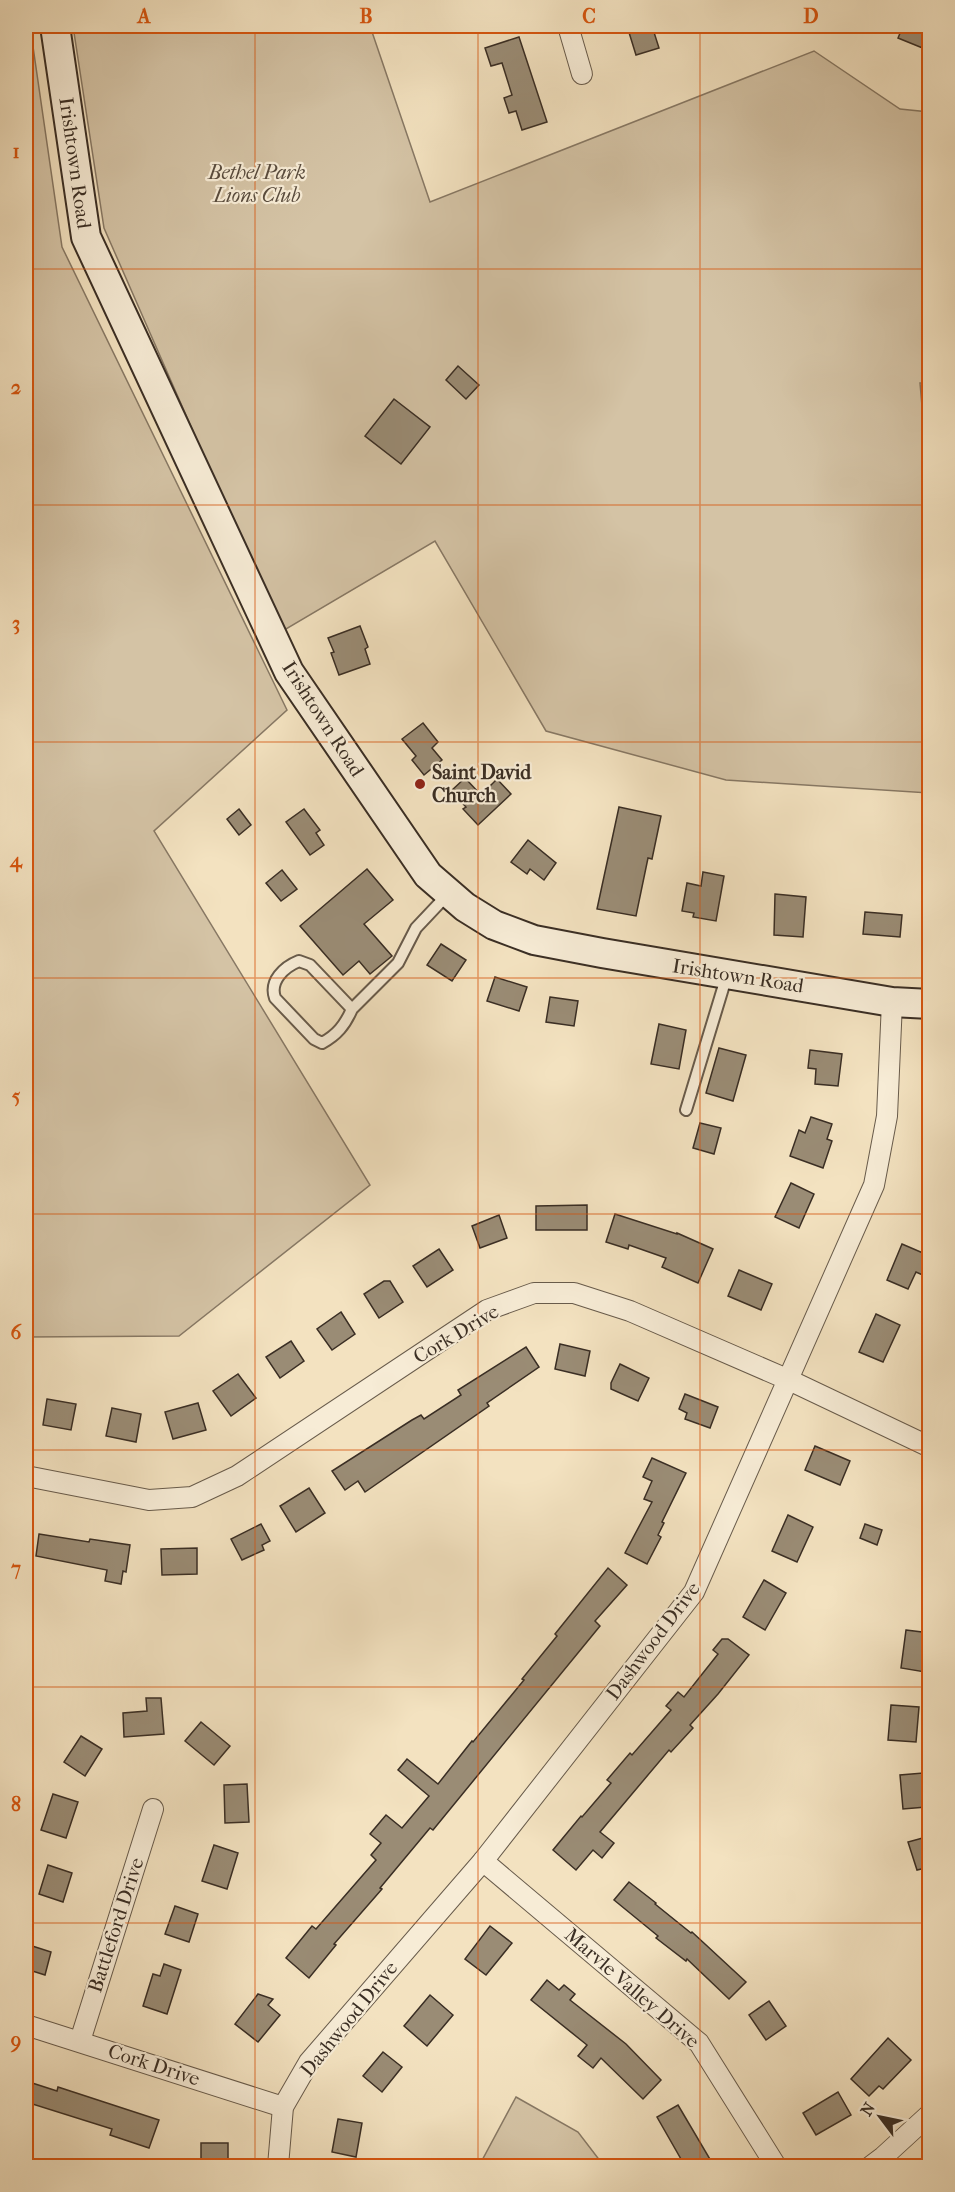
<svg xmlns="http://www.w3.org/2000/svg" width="955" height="2192" viewBox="0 0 955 2192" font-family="'IM FELL French Canon',serif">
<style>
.green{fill:#d4c3a5;stroke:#877864;stroke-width:1.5}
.building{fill:#9a8c75;stroke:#3a2e24;stroke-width:1.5}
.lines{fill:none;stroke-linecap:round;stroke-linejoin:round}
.lane-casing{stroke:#685b4b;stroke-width:14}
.street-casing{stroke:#685b4b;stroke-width:22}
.secondary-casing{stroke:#3a2e24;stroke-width:32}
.path{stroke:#3a2e24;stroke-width:4;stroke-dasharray:1.5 3;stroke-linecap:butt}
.lane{stroke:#f7ecd6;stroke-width:10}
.street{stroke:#f7ecd6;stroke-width:20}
.secondary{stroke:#f7ecd6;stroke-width:28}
.grid{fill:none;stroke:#d7550e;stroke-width:1.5;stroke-opacity:0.55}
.poi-dot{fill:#8f2418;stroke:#f7ecd6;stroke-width:2}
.labels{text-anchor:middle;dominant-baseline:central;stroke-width:4.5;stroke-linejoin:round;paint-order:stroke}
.street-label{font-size:20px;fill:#3a2e24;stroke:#f7ecd6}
.park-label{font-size:20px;font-style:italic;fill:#594c3e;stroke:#f7ecd6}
.poi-label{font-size:20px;font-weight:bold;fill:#3a2e24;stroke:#f7ecd6;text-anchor:start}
.neatline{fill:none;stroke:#d7550e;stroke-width:2}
.grid-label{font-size:20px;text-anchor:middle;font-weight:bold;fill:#d7550e}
</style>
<rect width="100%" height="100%" fill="#f3e2c0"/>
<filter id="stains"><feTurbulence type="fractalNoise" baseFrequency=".00333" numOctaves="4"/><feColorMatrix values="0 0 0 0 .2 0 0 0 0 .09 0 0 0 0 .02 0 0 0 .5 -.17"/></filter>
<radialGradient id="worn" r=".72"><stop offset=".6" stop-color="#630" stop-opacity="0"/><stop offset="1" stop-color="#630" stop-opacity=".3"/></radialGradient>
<!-- green -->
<g class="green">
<path d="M 26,26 L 30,26 L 62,247 L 287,710 L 154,831 L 370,1185 L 179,1336 L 26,1337 Z"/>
<path d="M 73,26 L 370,26 L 430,202 L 814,51 L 900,109 L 929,112 L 930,383 L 920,383 L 930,498 L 929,793 L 726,780 L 546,731 L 435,541 L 281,632 L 104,228 Z"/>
<path d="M 516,2097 L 578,2132 L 604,2166 L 479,2166 Z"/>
</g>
<!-- building -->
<g class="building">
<path d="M 627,26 L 652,26 L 659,48 L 636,55 Z"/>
<path d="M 903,26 L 930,26 L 930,37 L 925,49 L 898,38 Z"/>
<path d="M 519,37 L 547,122 L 522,130 L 516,111 L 509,113 L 504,98 L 512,95 L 502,63 L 491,66 L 485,48 Z"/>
<path d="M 458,366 L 479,385 L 466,399 L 446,380 Z"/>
<path d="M 394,399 L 430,427 L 401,464 L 365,436 Z"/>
<path d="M 360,626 L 368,647 L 365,649 L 370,664 L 339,675 L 331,653 L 334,652 L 328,638 Z"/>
<path d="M 423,723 L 438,742 L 432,748 L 442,760 L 424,775 L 412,760 L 416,756 L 402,739 Z"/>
<path d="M 465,778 L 481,795 L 497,779 L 511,794 L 478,825 L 463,809 L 466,807 L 451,791 Z"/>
<path d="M 619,807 L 661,816 L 652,859 L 648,858 L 636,916 L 597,909 Z"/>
<path d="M 239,809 L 251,825 L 239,835 L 227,819 Z"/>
<path d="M 304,809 L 320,830 L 316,833 L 324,845 L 310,855 L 286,822 Z"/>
<path d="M 528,840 L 556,863 L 544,880 L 530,869 L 527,874 L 511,862 Z"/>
<path d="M 367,869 L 393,900 L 364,924 L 392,956 L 370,974 L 359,961 L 343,975 L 300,926 Z"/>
<path d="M 282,870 L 297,889 L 281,901 L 266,883 Z"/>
<path d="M 703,872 L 724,876 L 716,921 L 693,917 L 694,913 L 682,911 L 687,883 L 701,886 Z"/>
<path d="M 775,894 L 806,897 L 803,937 L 774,935 Z"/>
<path d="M 865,912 L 902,915 L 900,937 L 863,934 Z"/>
<path d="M 441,944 L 466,960 L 452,981 L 427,965 Z"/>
<path d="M 495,977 L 527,987 L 519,1011 L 487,1001 Z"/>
<path d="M 550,997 L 578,1001 L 574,1026 L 546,1022 Z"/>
<path d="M 659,1024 L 686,1030 L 679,1069 L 651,1064 Z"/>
<path d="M 719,1048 L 746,1055 L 733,1101 L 706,1093 Z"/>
<path d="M 810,1050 L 842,1054 L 838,1086 L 815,1084 L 816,1069 L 808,1068 Z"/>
<path d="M 811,1117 L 832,1124 L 827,1139 L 832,1141 L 823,1168 L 790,1156 L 799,1130 L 805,1133 Z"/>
<path d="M 700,1123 L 721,1128 L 714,1154 L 693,1148 Z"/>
<path d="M 791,1183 L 814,1194 L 799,1228 L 775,1217 Z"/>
<path d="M 587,1205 L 587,1230 L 536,1230 L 536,1206 Z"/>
<path d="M 615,1214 L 677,1234 L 677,1233 L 713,1249 L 698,1283 L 662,1267 L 666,1258 L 629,1245 L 628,1249 L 606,1242 Z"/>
<path d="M 499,1215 L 507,1238 L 480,1248 L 472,1226 Z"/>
<path d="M 902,1244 L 930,1256 L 930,1267 L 925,1276 L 916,1272 L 908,1289 L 887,1280 Z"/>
<path d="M 439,1249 L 453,1270 L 427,1287 L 413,1266 Z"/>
<path d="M 739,1270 L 772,1284 L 761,1310 L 728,1296 Z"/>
<path d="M 384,1281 L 390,1281 L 403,1302 L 379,1318 L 364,1294 Z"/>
<path d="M 341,1312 L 355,1334 L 332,1350 L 317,1329 Z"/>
<path d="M 876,1314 L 900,1325 L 883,1362 L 859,1352 Z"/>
<path d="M 291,1341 L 304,1361 L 280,1378 L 266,1357 Z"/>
<path d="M 560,1344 L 590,1351 L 585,1376 L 555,1369 Z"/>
<path d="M 526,1347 L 539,1367 L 487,1403 L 489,1406 L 365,1492 L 358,1481 L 345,1490 L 332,1471 L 412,1420 L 421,1415 L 424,1419 L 461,1395 L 458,1390 Z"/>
<path d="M 620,1364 L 649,1378 L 638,1401 L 611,1389 L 611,1383 Z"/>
<path d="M 238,1374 L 256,1398 L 231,1416 L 213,1391 Z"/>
<path d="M 685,1394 L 718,1407 L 710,1428 L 685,1419 L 687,1413 L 679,1409 Z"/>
<path d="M 47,1399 L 76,1404 L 71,1430 L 43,1425 Z"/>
<path d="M 198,1403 L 206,1430 L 173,1439 L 165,1412 Z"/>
<path d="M 112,1408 L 141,1414 L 136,1442 L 106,1436 Z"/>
<path d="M 815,1446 L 850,1461 L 840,1485 L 805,1470 Z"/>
<path d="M 652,1458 L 686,1473 L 662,1522 L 664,1523 L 658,1535 L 661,1537 L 647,1564 L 625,1553 L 652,1502 L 644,1499 L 652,1481 L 643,1477 Z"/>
<path d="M 309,1488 L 325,1513 L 296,1532 L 280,1506 Z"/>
<path d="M 788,1515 L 813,1527 L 797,1562 L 772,1551 Z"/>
<path d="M 261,1524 L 270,1541 L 262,1545 L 264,1550 L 242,1560 L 231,1539 Z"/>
<path d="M 865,1524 L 882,1530 L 877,1545 L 860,1538 Z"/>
<path d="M 39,1534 L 89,1542 L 90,1539 L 130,1545 L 126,1572 L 123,1571 L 121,1584 L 105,1581 L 107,1570 L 36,1556 Z"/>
<path d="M 197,1548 L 197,1574 L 162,1575 L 161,1549 Z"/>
<path d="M 608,1568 L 627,1585 L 595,1621 L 600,1626 L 433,1830 L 430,1828 L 380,1888 L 382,1889 L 334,1944 L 336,1945 L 309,1978 L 286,1958 L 312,1926 L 316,1929 L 376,1860 L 371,1855 L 381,1843 L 370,1834 L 386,1815 L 402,1828 L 429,1796 L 398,1770 L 407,1759 L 438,1784 L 472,1741 L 473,1742 L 524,1680 L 522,1679 L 557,1636 L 555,1634 Z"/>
<path d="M 764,1580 L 786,1593 L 765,1630 L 743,1617 Z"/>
<path d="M 906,1630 L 930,1633 L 925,1672 L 901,1668 Z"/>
<path d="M 722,1639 L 728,1639 L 749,1655 L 718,1694 L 690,1725 L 693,1728 L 671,1752 L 669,1750 L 600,1832 L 614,1843 L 602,1858 L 593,1850 L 576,1870 L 553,1850 L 581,1816 L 582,1817 L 611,1783 L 607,1780 L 630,1753 L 632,1755 L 671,1710 L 666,1706 L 678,1692 L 684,1697 L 718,1654 L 713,1650 Z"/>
<path d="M 146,1698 L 161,1698 L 164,1734 L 124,1737 L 123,1713 L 147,1711 Z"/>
<path d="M 891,1705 L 919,1707 L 916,1742 L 888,1740 Z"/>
<path d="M 201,1722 L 230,1746 L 214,1765 L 185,1741 Z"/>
<path d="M 81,1736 L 102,1749 L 85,1776 L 64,1762 Z"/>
<path d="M 923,1773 L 926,1807 L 903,1809 L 900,1775 Z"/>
<path d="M 247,1784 L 249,1822 L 225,1823 L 224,1785 Z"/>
<path d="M 53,1794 L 78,1802 L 66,1838 L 41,1830 Z"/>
<path d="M 930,1836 L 930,1867 L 917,1870 L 908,1842 Z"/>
<path d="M 214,1845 L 238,1853 L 227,1889 L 202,1881 Z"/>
<path d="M 48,1865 L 72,1873 L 63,1902 L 39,1894 Z"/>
<path d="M 629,1882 L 656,1903 L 655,1904 L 691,1933 L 692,1932 L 746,1982 L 729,1999 L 687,1959 L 686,1961 L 656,1938 L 658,1936 L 614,1900 Z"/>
<path d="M 175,1906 L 198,1914 L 189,1942 L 165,1934 Z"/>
<path d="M 490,1926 L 512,1943 L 486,1975 L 465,1959 Z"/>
<path d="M 26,1944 L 51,1952 L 45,1975 L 26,1969 Z"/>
<path d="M 164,1964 L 181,1970 L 167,2014 L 143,2006 L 153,1974 L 160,1976 Z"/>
<path d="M 547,1980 L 559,1990 L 564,1985 L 575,1994 L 570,2000 L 626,2044 L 661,2080 L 643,2099 L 601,2058 L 593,2068 L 578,2056 L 587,2045 L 531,2000 Z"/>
<path d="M 258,1994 L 273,1999 L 268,2005 L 280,2015 L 258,2042 L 235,2024 Z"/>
<path d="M 430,1995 L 453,2015 L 427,2046 L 404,2026 Z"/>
<path d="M 769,2001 L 786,2026 L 766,2040 L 749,2015 Z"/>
<path d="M 888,2038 L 911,2060 L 883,2089 L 879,2086 L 869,2096 L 851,2079 Z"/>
<path d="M 383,2052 L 402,2067 L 382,2092 L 363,2076 Z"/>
<path d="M 26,2081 L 57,2091 L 58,2087 L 159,2120 L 149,2148 L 110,2135 L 112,2129 L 26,2102 Z"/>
<path d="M 838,2092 L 851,2115 L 816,2135 L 803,2113 Z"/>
<path d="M 678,2105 L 714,2166 L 685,2166 L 657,2117 Z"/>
<path d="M 338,2119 L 362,2123 L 356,2157 L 332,2152 Z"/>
<rect x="201" y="2143" width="27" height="23"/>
</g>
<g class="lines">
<defs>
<g id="lane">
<path d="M 352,1009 C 345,1025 337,1035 322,1043 L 314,1039 L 275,998 C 269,981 284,967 299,961 L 310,965 L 352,1009 L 398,963 L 416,928 L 449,893"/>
<path d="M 686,1110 L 727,975"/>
</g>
<g id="street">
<path d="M 568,26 L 582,74"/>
<path d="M 26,1476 L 149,1500 L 192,1497 L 237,1476 L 487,1310 L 534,1293 L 574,1293 L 630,1311 L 789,1380 L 930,1447"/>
<path d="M 483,1861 L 699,2043 L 776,2166"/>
<path d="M 26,2025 L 283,2107"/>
<path d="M 80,2041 L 153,1809"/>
<path d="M 278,2166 L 283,2107 L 309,2062 L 483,1861 L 694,1592 L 874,1185 L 887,1116 L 892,1002"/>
<path d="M 871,2166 L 883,2157 L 930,2114"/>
</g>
<path id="secondary" d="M 55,26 L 86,237 L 289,672 L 428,875 L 465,907 L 494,925 L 534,940 L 602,953 L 892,1002 L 930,1004"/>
</defs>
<!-- lane casing -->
<use href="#lane" class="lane-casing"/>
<!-- street casing -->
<use href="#street" class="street-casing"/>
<!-- secondary casing -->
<use href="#secondary" class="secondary-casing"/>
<!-- path -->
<path class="path" d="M 26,390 L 26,477"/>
<!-- lane -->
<use href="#lane" class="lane"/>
<!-- street -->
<use href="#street" class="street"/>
<!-- secondary -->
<use href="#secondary" class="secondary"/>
</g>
<!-- grid -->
<path class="grid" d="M 255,26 L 255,2166M 478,26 L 478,2166M 700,26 L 700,2166M 26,269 L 930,269M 26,505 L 930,505M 26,742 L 930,742M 26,978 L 930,978M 26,1214 L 930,1214M 26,1450 L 930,1450M 26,1687 L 930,1687M 26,1923 L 930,1923"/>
<!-- markers -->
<circle class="poi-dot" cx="420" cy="784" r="6"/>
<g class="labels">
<!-- street labels -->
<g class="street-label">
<text transform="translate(75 163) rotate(82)">Irishtown Road</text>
<text transform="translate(323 719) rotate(57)">Irishtown Road</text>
<text transform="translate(738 976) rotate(9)">Irishtown Road</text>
<text transform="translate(456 1334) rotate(-31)">Cork Drive</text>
<text transform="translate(653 1641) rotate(-53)">Dashwood Drive</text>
<text transform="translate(116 1925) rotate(-72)">Battleford Drive</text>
<text transform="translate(632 1988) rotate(41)">Marvle Valley Drive</text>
<text transform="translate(349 2019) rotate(-51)">Dashwood Drive</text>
<text transform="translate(154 2065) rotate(18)">Cork Drive</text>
</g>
<!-- park labels -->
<g class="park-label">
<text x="257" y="172">Bethel Park<tspan x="257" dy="23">Lions Club</tspan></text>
</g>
<!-- poi labels -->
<g class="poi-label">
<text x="432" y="772">Saint David<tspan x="432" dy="23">Church</tspan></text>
</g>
</g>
<!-- margin -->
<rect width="955" height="2192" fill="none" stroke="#f3e2c0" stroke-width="66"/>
<!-- north arrow -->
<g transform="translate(880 2117) rotate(302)" stroke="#f7ecd6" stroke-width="4.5" paint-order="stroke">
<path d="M0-4.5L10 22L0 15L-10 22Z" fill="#3a2e24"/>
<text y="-9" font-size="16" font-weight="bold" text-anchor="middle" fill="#3a2e24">N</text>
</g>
<rect x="33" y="33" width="889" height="2126" class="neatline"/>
<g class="grid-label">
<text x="144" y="23">A</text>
<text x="366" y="23">B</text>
<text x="589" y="23">C</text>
<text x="811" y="23">D</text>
<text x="16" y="158">1</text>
<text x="16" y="394">2</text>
<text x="16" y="630">3</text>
<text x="16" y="867">4</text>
<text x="16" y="1103">5</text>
<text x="16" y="1339">6</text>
<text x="16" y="1575">7</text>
<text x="16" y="1811">8</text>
<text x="16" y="2048">9</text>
</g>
<rect width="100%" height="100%" filter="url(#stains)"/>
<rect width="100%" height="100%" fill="url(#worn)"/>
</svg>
